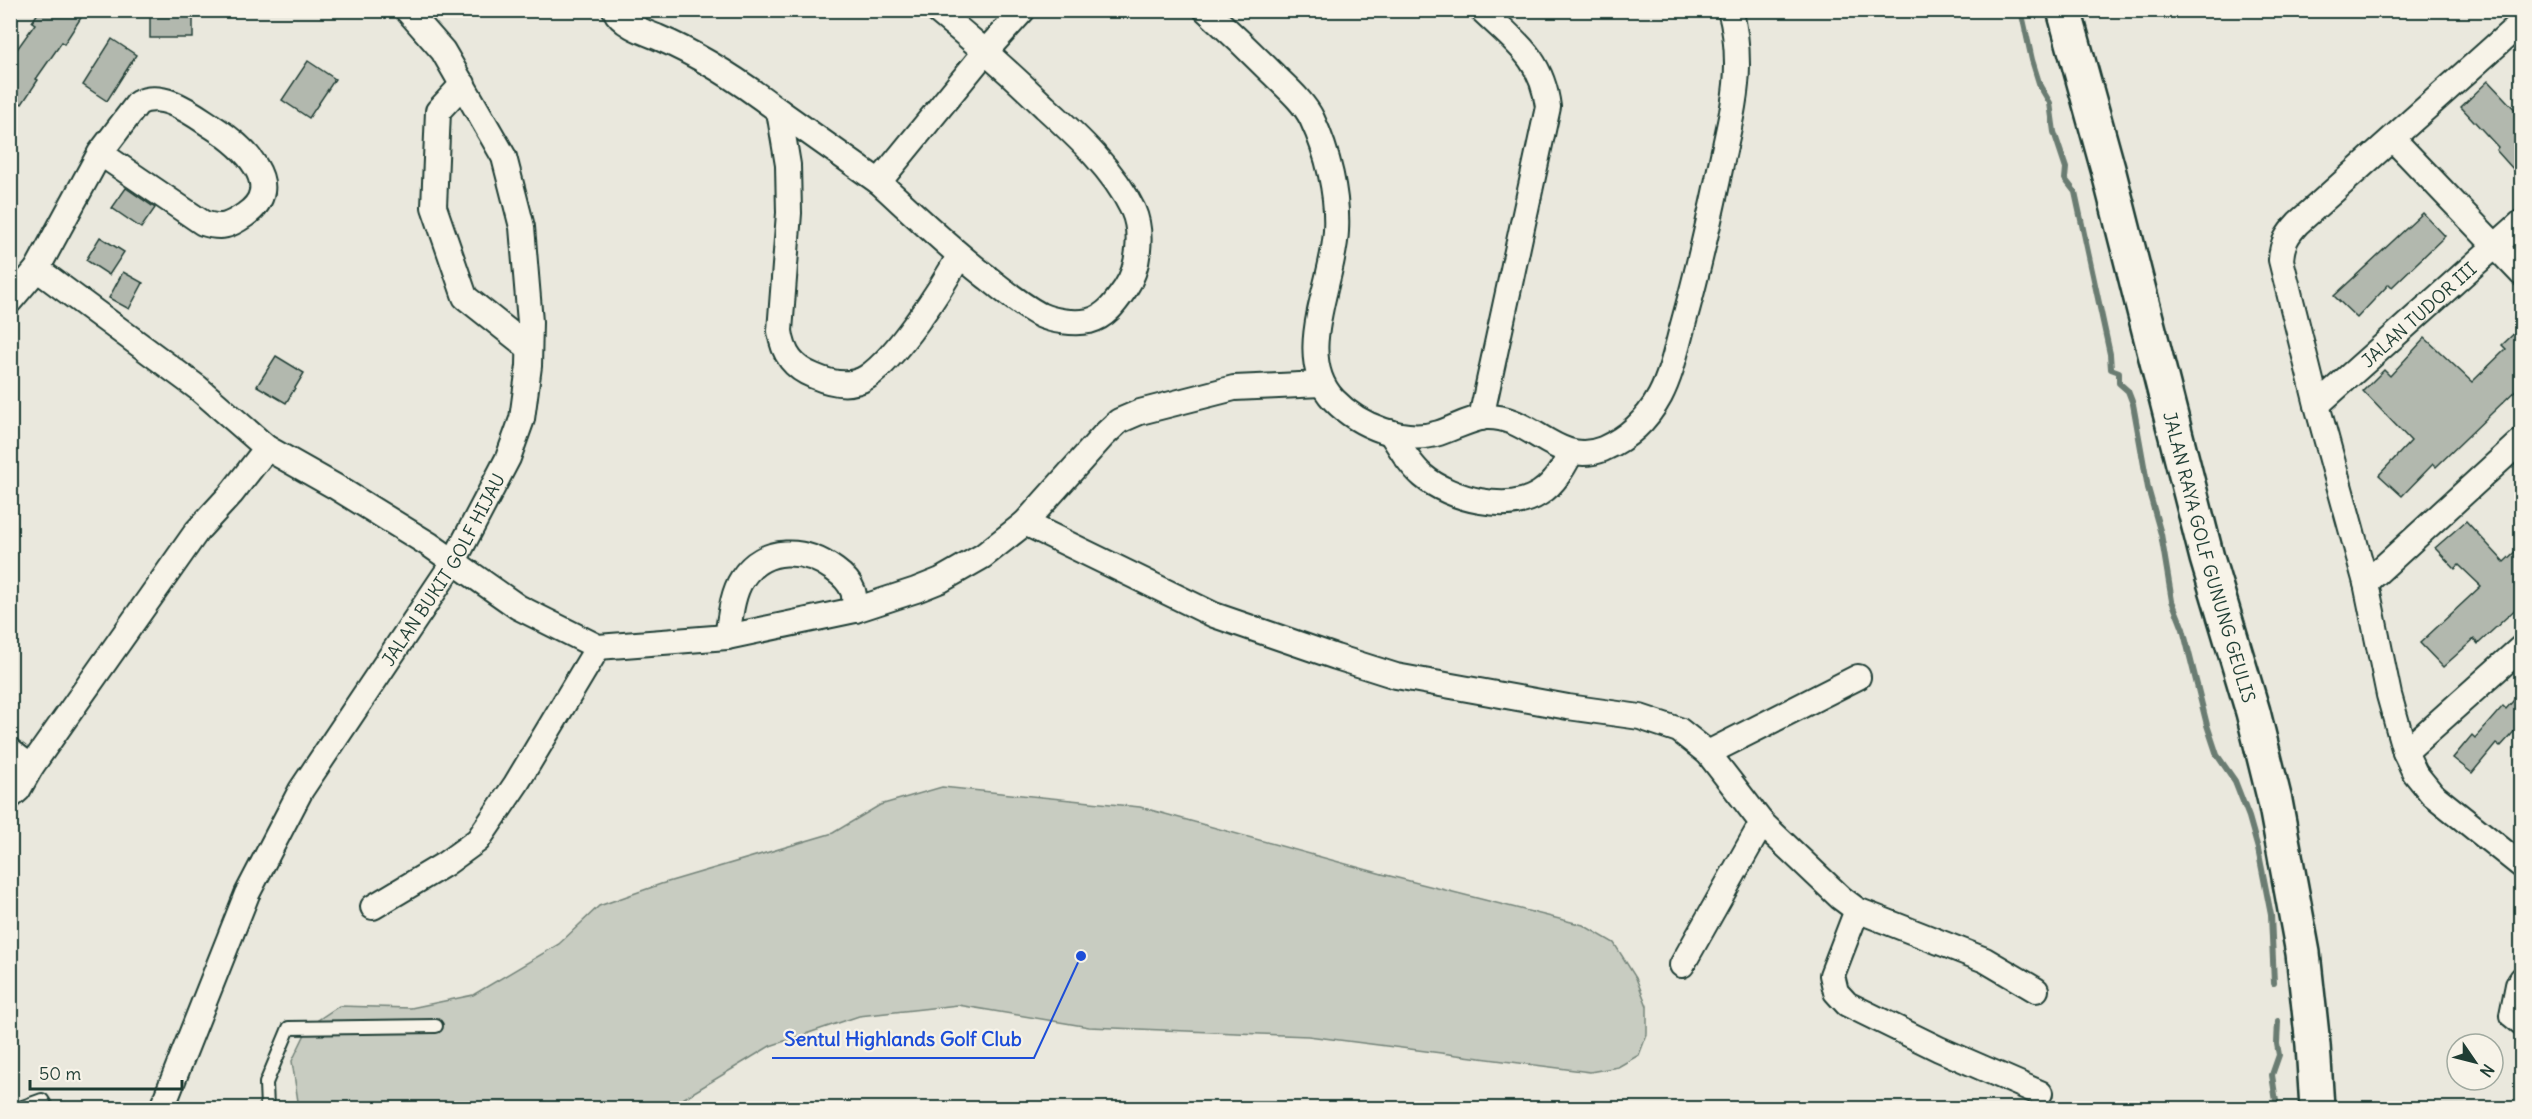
<svg xmlns="http://www.w3.org/2000/svg" width="2532" height="1119" viewBox="0 0 2532 1119" font-family="Delius,sans-serif">
<style>
.built{fill:#d9dacf}
.green{fill:#c8ccc1;stroke:#74847a;stroke-width:1.5}
.lines{fill:none;stroke-linecap:round;stroke-linejoin:round}
.stream{stroke:#6a7c72;stroke-width:6}
.building{fill:#b2b8ae;stroke:#1f3d34;stroke-width:1.5}
.lane-casing{stroke:#1f3d34;stroke-width:16}
.street-casing{stroke:#1f3d34;stroke-width:28}
.secondary-casing{stroke:#1f3d34;stroke-width:38}
.lane{stroke:#f7f3e8;stroke-width:12}
.street{stroke:#f7f3e8;stroke-width:24}
.secondary{stroke:#f7f3e8;stroke-width:33}
.labels{text-anchor:middle;dominant-baseline:central;stroke-width:4.5;stroke-linejoin:round;paint-order:stroke}
.street-label{font-size:18px;fill:#1f3d34;stroke:#f7f3e8}
.leader{fill:none;stroke:#1d4ed8;stroke-width:2}
.callout-dot{fill:#1d4ed8;stroke:#f7f3e8;stroke-width:2}
.callout-label{font-size:20px;text-anchor:middle;font-weight:bold;fill:#1d4ed8;stroke:#f7f3e8;stroke-width:4.5;stroke-linejoin:round;paint-order:stroke}
</style>
<rect width="100%" height="100%" fill="#eae8dd"/>
<filter id="ink" filterUnits="userSpaceOnUse"><feTurbulence type="fractalNoise" baseFrequency=".0167" numOctaves="2"/><feDisplacementMap in="SourceGraphic" scale="12" xChannelSelector="R" yChannelSelector="G"/><feConvolveMatrix kernelMatrix="1 2 1 2 8 2 1 2 1" color-interpolation-filters="sRGB"/></filter>
<g filter="url(#ink)">
<!-- built -->
<path class="built" d="M 2361,1100 L 2521,1105 L 2521,1108 L 2361,1108 Z"/>
<!-- green -->
<path class="green" d="M 942,787 L 1140,807 L 1382,874 L 1583,925 L 1614,943 L 1636,978 L 1647,1006 L 1647,1034 L 1639,1055 L 1618,1067 L 1590,1072 L 1308,1036 L 1089,1027 L 958,1005 L 859,1016 L 770,1046 L 668,1108 L 299,1108 L 292,1061 L 309,1026 L 339,1006 L 411,1008 L 473,995 L 559,944 L 599,906 L 661,884 L 833,833 L 880,805 Z"/>
<g class="lines">
<!-- stream -->
<g class="stream">
<path d="M 2021,10 L 2032,60 L 2040,86 L 2050,103 L 2054,132 L 2066,168 L 2065,179 L 2075,192 L 2110,354 L 2111,369 L 2119,372 L 2119,383 L 2128,391 L 2133,404 L 2148,488 L 2161,534 L 2172,601 L 2183,629 L 2207,725 L 2217,755 L 2235,781 L 2249,817 L 2258,849 L 2271,915 L 2274,983"/>
<path d="M 2277,1108 L 2272,1075 L 2279,1055 L 2277,1044 L 2278,1021"/>
</g>
</g>
<!-- building -->
<g class="building">
<path d="M 40,10 L 86,10 L 64,44 L 62,42 L 36,79 L 38,80 L 22,104 L 10,96 L 10,59 L 35,24 L 32,22 Z"/>
<rect x="150" y="10" width="43" height="28"/>
<path d="M 112,39 L 136,55 L 107,101 L 83,85 Z"/>
<path d="M 308,61 L 335,79 L 309,118 L 282,100 Z"/>
<path d="M 2488,81 L 2522,117 L 2522,179 L 2496,150 L 2498,147 L 2461,107 Z"/>
<path d="M 126,188 L 155,208 L 141,228 L 112,208 Z"/>
<path d="M 2423,213 L 2445,236 L 2392,287 L 2389,284 L 2357,318 L 2334,296 Z"/>
<path d="M 100,237 L 124,252 L 109,275 L 86,260 Z"/>
<path d="M 123,272 L 143,283 L 129,309 L 109,298 Z"/>
<path d="M 2522,326 L 2522,384 L 2436,467 L 2433,464 L 2402,496 L 2379,475 L 2411,441 L 2363,391 L 2384,370 L 2390,376 L 2425,338 L 2472,382 L 2506,349 L 2502,345 Z"/>
<path d="M 276,356 L 304,373 L 286,403 L 257,386 Z"/>
<path d="M 2466,521 L 2504,562 L 2522,545 L 2522,603 L 2478,644 L 2474,639 L 2443,667 L 2420,643 L 2481,586 L 2459,565 L 2455,569 L 2435,548 Z"/>
<path d="M 2522,691 L 2522,723 L 2500,747 L 2496,744 L 2472,773 L 2453,758 L 2472,735 L 2475,738 L 2503,706 L 2506,709 Z"/>
</g>
<g class="lines">
<defs>
<g id="lane">
<path d="M 20,1108 L 42,1100 L 47,1108"/>
<path d="M 267,1108 L 266,1083 L 289,1028 L 436,1026"/>
</g>
<g id="street">
<path d="M 615,10 C 621,24 644,32 657,37 C 702,56 740,81 779,111"/>
<path d="M 1206,10 C 1229,31 1251,52 1272,73 C 1286,87 1304,102 1312,119 C 1328,153 1338,194 1336,231 C 1334,283 1292,356 1334,400 C 1359,426 1404,444 1439,433 C 1454,428 1470,419 1485,417 C 1531,414 1556,468 1603,449 C 1628,438 1647,420 1660,396 C 1672,373 1677,346 1684,321 C 1697,274 1708,226 1718,179 C 1725,142 1737,102 1737,65 C 1737,47 1735,27 1730,10"/>
<path d="M 2522,22 L 2298,223 C 2287,235 2282,243 2281,260 L 2317,405 L 2366,583 L 2389,695 L 2405,752 L 2415,773 L 2432,794 L 2522,866"/>
<path d="M 463,84 L 438,111 L 434,207 L 465,297 L 529,348"/>
<path d="M 2393,139 L 2522,274"/>
<path d="M 879,182 C 915,215 950,249 988,278 C 1004,291 1021,305 1040,315 C 1053,321 1074,324 1089,321 C 1106,317 1116,302 1125,289 C 1139,269 1143,232 1133,210 C 1114,170 1077,136 1045,107 C 1010,73 974,41 936,10"/>
<path d="M 959,256 C 942,288 896,358 867,377 C 850,388 830,383 814,376 C 793,368 783,354 780,331 L 789,213 L 788,165 L 779,111 L 879,182 L 986,51 L 1023,10"/>
<path d="M 37,269 L 198,388 L 267,448 L 336,487 L 430,545 L 518,607 L 598,647 L 727,637 L 855,610 L 916,590 L 941,580 L 983,556 L 1025,523 L 1103,436 L 1119,421 L 1140,412 L 1234,388 L 1321,384"/>
<path d="M 10,301 L 37,269 L 100,153 L 203,223 C 222,229 229,226 245,215 C 288,185 241,145 213,127 C 193,114 163,90 138,103 L 100,153"/>
<path id="s1" d="M 2317,405 L 2522,222"/>
<path d="M 1481,418 L 1548,107 C 1542,58 1515,42 1482,10"/>
<path d="M 1390,432 C 1400,447 1409,464 1423,476 C 1450,499 1509,514 1540,493 C 1555,483 1563,468 1571,453"/>
<path d="M 1025,523 L 1214,615 L 1336,657 L 1396,676 L 1568,707 L 1640,717 L 1679,730 L 1708,753 L 1762,823 L 1841,898 L 1857,910 L 1985,960 L 2036,990"/>
<path d="M 2366,583 L 2522,440"/>
<path d="M 727,637 C 730,619 732,594 742,579 C 764,545 806,548 835,570 C 842,575 850,583 853,591 C 855,597 854,604 855,610"/>
<path d="M 10,751 L 31,767"/>
<path d="M 2405,752 L 2522,647"/>
<path d="M 1708,753 L 1858,677"/>
<path d="M 10,797 L 18,790 L 31,767 L 197,531 L 231,494 L 267,448"/>
<path d="M 373,907 L 445,864 L 478,840 L 516,784 L 598,647"/>
<path d="M 1857,910 L 1832,975 L 1836,992 L 1847,1004 L 1939,1049 L 2040,1093"/>
<path d="M 1682,965 L 1762,823"/>
<path d="M 2522,979 L 2518,985 L 2512,1015 L 2522,1023"/>
<path id="s2" d="M 162,1108 L 247,894 L 301,790 L 453,563 L 508,458 L 522,419 L 529,366 L 530,322 L 522,227 L 504,157 L 443,51 L 407,10"/>
</g>
<g id="secondary">
<path id="s3" d="M 2064,10 L 2108,169 L 2207,558 L 2253,712 L 2275,801 L 2303,953 L 2313,1045 L 2317,1108"/>
</g>
</defs>
<!-- lane casing -->
<use href="#lane" class="lane-casing"/>
<!-- street casing -->
<use href="#street" class="street-casing"/>
<!-- secondary casing -->
<use href="#secondary" class="secondary-casing"/>
<!-- lane -->
<use href="#lane" class="lane"/>
<!-- street -->
<use href="#street" class="street"/>
<!-- secondary -->
<use href="#secondary" class="secondary"/>
</g>
</g>
<g class="labels">
<!-- street labels -->
<g class="street-label">
<text stroke="none"><textPath href="#s1" startOffset="136">JALAN TUDOR III</textPath></text>
<text stroke="none"><textPath href="#s3" startOffset="566">JALAN RAYA GOLF GUNUNG GEULIS</textPath></text>
<text stroke="none"><textPath href="#s2" startOffset="610">JALAN BUKIT GOLF HIJAU</textPath></text>
</g>
</g>
<!-- callouts -->
<path class="leader" d="M1081 956L1034 1058H772"/>
<circle class="callout-dot" cx="1081" cy="956" r="6"/>
<g class="callout-label">
<text x="903" y="1046">Sentul Highlands Golf Club</text>
</g>
<!-- margin -->
<rect width="2532" height="1119" fill="none" stroke="#f7f3e8" stroke-width="36"/>
<rect x="18" y="18" width="2496" height="1083" fill="none" stroke="#1f3d34" stroke-width="2" filter="url(#ink)"/>
<!-- north arrow -->
<g transform="translate(2475 1062) rotate(125)"><circle r="28" fill="#f7f3e8" stroke="#a1aaa0" stroke-width="1.5"/>
<path d="M0-4.5L10 22L0 15L-10 22Z" fill="#1f3d34"/>
<text y="-9" font-size="16" font-weight="bold" text-anchor="middle" fill="#1f3d34">N</text>
</g>
<!-- scale -->
<path d="M30 1080v9h152v-9" fill="none" stroke="#1f3d34" stroke-width="3"/>
<text x="39" y="1080" font-size="18" fill="#1f3d34" stroke="#f7f3e8" stroke-width="4.5" paint-order="stroke">50 m</text>
</svg>
